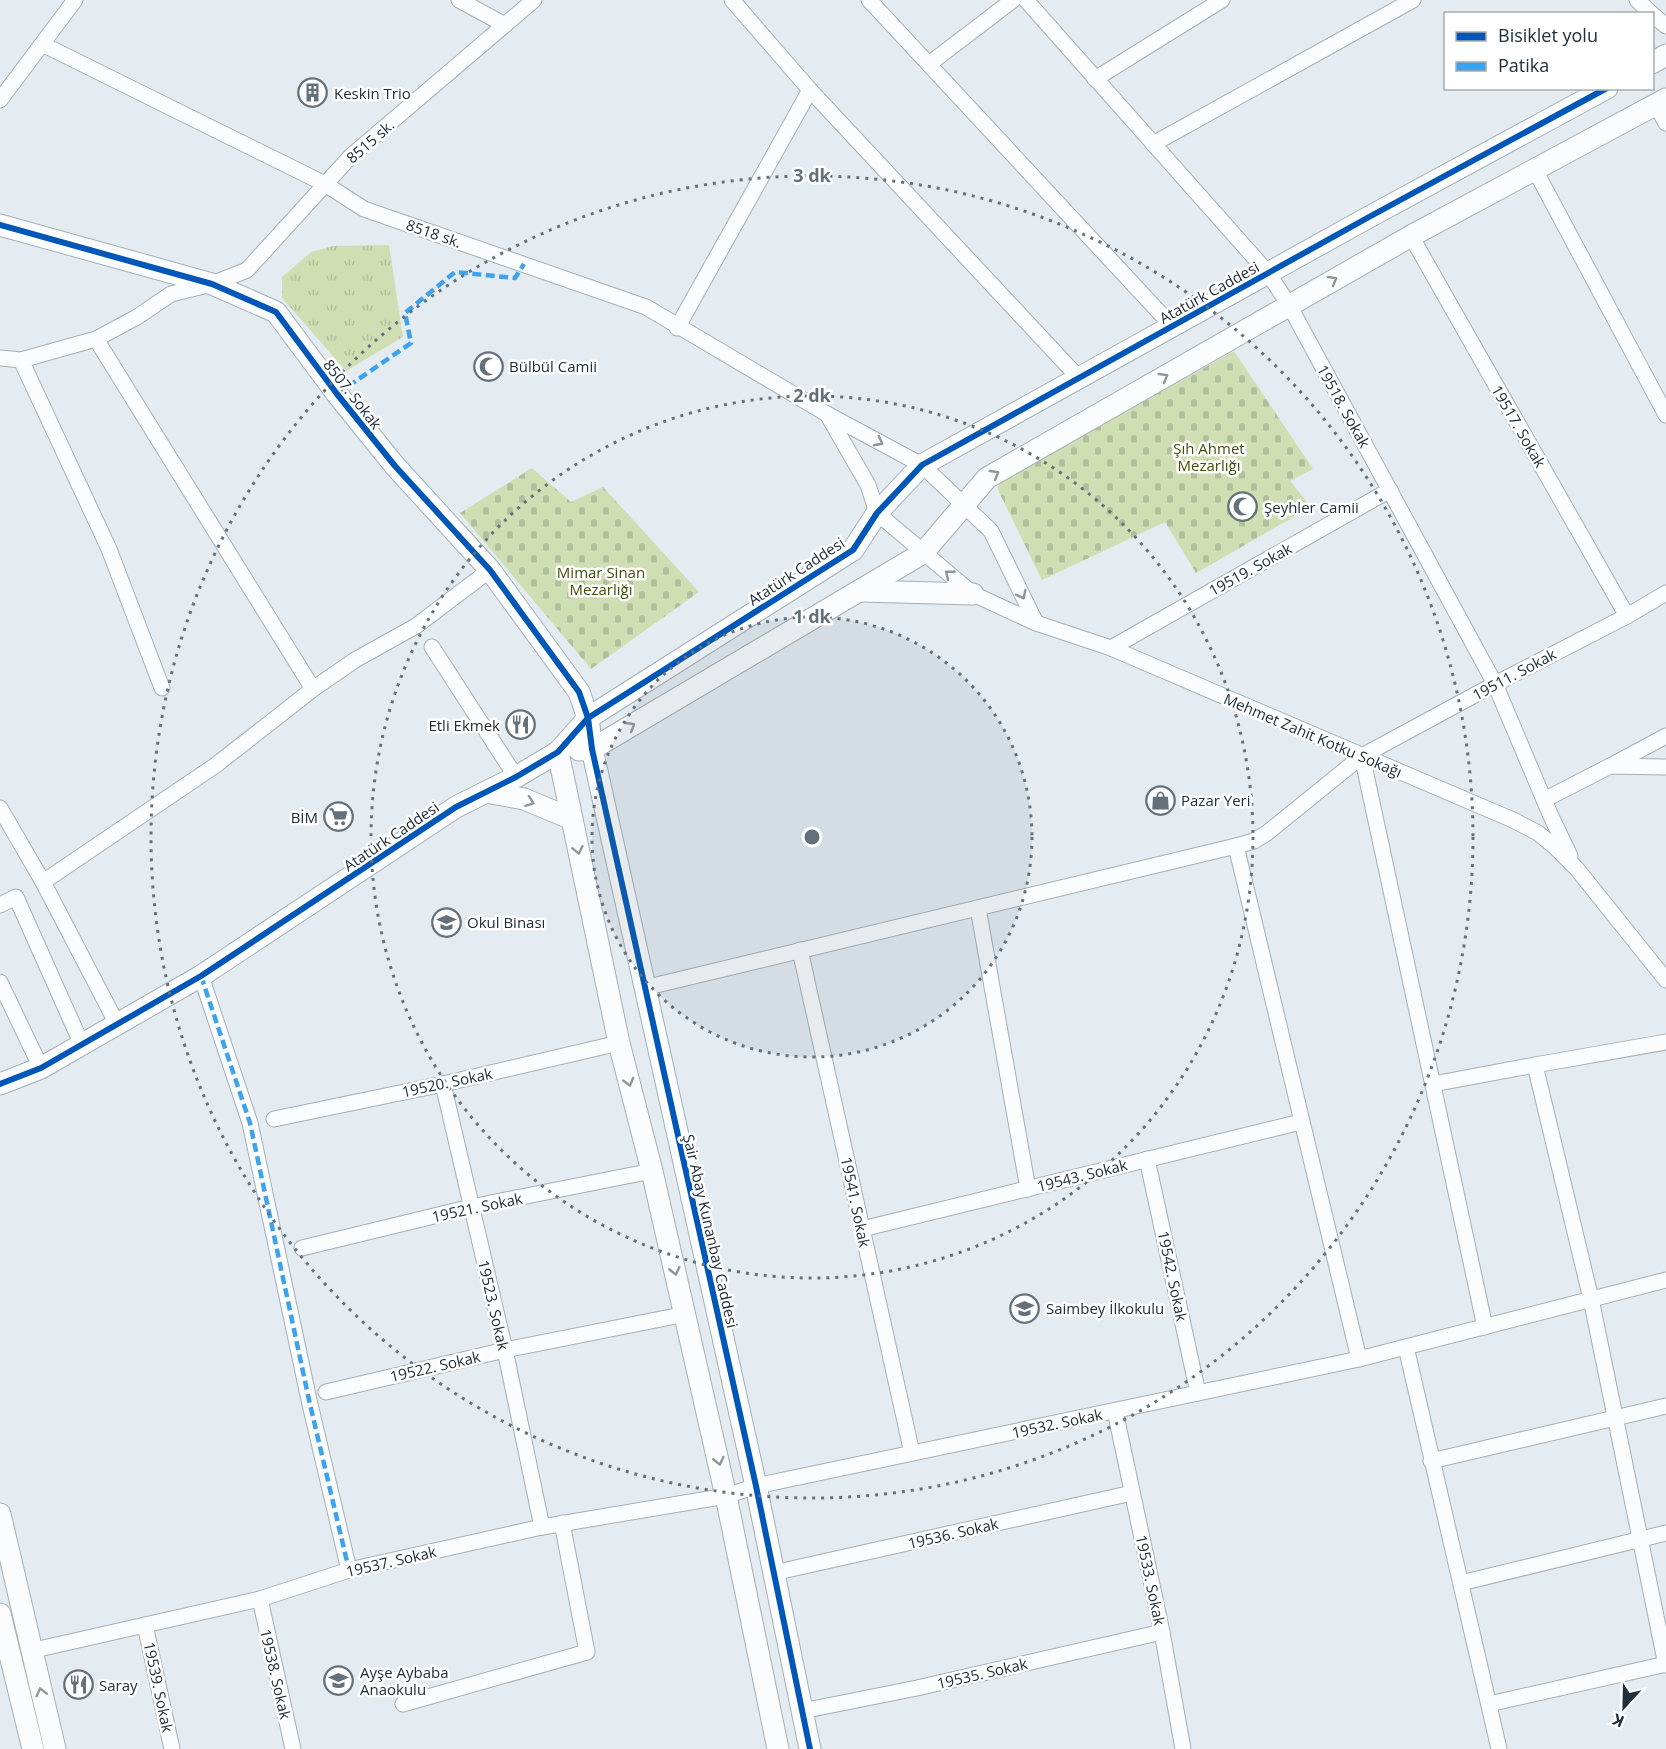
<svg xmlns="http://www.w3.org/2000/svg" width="1666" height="1749" viewBox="0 0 1666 1749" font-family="'Open Sans',sans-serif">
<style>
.cemetery{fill:url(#cemetery-stones)}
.park{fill:url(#park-tufts)}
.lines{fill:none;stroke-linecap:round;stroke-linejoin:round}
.street-casing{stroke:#a5afb7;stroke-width:17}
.secondary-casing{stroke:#a5afb7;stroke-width:23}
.street{stroke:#fbfcfd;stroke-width:15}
.secondary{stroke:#fbfcfd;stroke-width:21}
.quiet{stroke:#3da3ec;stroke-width:4.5;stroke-dasharray:9 4.5;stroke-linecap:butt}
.cycleway-casing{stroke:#fff;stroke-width:10}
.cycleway{stroke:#0057b8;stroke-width:6}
.oneway{stroke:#8e969b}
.ring{fill:none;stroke:#65717a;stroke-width:3;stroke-dasharray:3 6}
.labels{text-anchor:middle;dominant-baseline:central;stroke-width:5;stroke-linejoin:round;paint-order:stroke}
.poi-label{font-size:15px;fill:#202f39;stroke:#fff;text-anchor:start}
.street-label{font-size:15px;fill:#202f39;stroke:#fff}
.park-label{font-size:15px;fill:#444f09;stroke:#fff}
.centre{fill:#65717a;stroke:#fff;stroke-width:3}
.ring-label{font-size:18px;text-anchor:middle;font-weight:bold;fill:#65717a;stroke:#fff;stroke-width:5;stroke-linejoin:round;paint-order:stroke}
</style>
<defs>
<pattern id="cemetery-stones" width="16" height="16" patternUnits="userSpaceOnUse" patternTransform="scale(1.5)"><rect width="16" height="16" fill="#d0deb4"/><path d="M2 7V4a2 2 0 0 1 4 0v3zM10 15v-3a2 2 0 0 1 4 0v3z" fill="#b2bf9c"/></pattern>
<pattern id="park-tufts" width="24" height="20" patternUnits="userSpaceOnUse" patternTransform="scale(1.5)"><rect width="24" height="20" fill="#d0deb4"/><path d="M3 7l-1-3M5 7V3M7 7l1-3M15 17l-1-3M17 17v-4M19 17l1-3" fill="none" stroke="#b2bf9c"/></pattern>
</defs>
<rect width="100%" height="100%" fill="#e4ecf2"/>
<!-- cemetery -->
<g class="cemetery">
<path d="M 1234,351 L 1313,469 L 1290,481 L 1311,507 L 1196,573 L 1165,522 L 1042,580 L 998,490 L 1000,482 Z"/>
<path d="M 532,468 L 571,502 L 603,487 L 699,592 L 591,669 L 460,513 Z"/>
</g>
<!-- park -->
<path class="park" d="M 389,245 L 403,337 L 346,371 L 282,298 L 282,277 L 311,252 L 333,246 Z"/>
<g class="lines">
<defs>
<g id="street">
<path d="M 459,0 L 505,25"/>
<path d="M 732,0 L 810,90 L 1079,378"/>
<path d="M 869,0 L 1172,326"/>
<path d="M 1026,0 L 1268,273 L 1289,305 L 1495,684 L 1550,814 L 1570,856"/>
<path d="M 1637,0 L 1652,14"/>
<path d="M 1652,14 L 1666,26"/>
<path d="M 42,44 L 325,184 L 364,209 L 646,307 L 827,414 L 922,465 L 991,531 L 1036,623"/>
<path d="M 929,64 L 1013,0"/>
<path d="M 1095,79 L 1222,0"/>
<path d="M 0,100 L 75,0"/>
<path d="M 1656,105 L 1666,123"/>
<path d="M 1153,144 L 1413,0"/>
<path d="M 1535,170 L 1666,415"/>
<path d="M 1411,236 L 1627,616"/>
<path d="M 677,328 L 810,90"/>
<path d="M 96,339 L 313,689"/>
<path d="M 0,358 L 21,360 L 96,339 L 137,317 L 171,294 L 212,284 L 247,270 L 351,156 L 534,0"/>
<path d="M 21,360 L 109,549 L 162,688"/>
<path d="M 827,414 L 868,485 L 877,513 L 973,594 L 1036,623 L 1111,648 L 1513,820 L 1538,833 L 1555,847 L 1577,869 L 1666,980"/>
<path d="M 432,647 L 516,777"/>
<path d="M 1111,648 L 1390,490"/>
<path d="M 1362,756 L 1485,1327"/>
<path d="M 1612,765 L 1666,736"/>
<path d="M 1544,800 L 1610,766 L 1666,767"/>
<path d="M 0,808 L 43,882 L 117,1024"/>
<path d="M 43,882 L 216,765 L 313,689 L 355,660 L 416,626 L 490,570"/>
<path d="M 0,905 L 16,897 L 82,1045"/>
<path d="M 978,908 L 1028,1189"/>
<path d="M 800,950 L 912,1453"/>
<path d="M 201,976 L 250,1123 L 309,1400 L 349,1570"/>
<path d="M 0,982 L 41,1068"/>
<path d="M 644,988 L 1236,846"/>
<path d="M 1535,1065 L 1666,1042"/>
<path d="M 443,1084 L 505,1350 L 542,1527"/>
<path d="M 1433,1084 L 1535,1065 L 1591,1299 L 1666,1665"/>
<path d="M 274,1119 L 443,1084 L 619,1043"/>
<path d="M 1147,1159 L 1198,1393"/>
<path d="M 862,1229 L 1301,1122"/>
<path d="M 302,1248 L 471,1207 L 652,1171"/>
<path d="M 1406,1347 L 1499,1749"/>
<path d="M 1359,1359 L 1236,846 L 1254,841 L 1267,833 L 1362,756 L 1495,684 L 1627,616 L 1666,593"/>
<path d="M 326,1392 L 505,1350 L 686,1314"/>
<path d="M 1115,1411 L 1162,1632 L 1183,1749"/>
<path d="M 1431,1461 L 1666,1406"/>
<path d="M 773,1573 L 1132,1493"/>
<path d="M 1461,1583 L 1666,1533"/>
<path d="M 260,1599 L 293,1749"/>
<path d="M 145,1625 L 172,1749"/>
<path d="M 30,1651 L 260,1599 L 349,1570 L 542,1527 L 726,1496 L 756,1486 L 1359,1359 L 1666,1280"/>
<path d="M 403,1704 L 587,1652 L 562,1523"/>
<path d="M 1489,1704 L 1666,1664"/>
<path d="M 802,1711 L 917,1688 L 1162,1632"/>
</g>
<g id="secondary">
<path d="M 1652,63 L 1666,55"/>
<path d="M 0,225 L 212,284 L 276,312 L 337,394 L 395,466 L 490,570 L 579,692 L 588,718 L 592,749 L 756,1486 L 810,1749"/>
<path d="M 860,591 L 973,594"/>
<path d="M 579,750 L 592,749 L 923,553 L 987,478 L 1411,236 L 1666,99"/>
<path d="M 558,752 L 619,1043 L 652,1171 L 726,1496 L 778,1749"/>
<path d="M 486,792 L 524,799 L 572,819"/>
<path d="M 0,1084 L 41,1068 L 201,976 L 456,807 L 516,777 L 558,752 L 588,718 L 853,550 L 877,513 L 922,465 L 1369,217 L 1607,88"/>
<path d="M 0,1514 L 55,1749"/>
<path d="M 0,1614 L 33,1749"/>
</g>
</defs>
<!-- street casing -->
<use href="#street" class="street-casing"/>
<!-- secondary casing -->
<use href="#secondary" class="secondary-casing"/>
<!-- street -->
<use href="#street" class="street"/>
<!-- secondary -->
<use href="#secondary" class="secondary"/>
<!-- quiet -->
<g class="quiet">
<path d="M 337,394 L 411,343 L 405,313 L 455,272 L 515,278 L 524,264"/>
<path d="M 201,976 L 250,1123 L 309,1400 L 349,1570"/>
</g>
<defs>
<g id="cycleway">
<path d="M 0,225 L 212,284 L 276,312 L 337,394 L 395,466 L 490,570 L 579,692 L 588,718 L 592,749 L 756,1486 L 810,1749"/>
<path d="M 0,1084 L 41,1068 L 201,976 L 456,807 L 516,777 L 558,752 L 588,718 L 853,550 L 877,513 L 922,465 L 1369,217 L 1607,88"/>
</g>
</defs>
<!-- cycleway casing -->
<use href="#cycleway" class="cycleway-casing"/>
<!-- cycleway -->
<use href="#cycleway" class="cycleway"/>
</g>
<!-- one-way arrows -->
<defs><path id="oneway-chevron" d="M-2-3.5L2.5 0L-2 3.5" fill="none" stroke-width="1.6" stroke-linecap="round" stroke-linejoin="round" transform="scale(1.5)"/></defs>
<g class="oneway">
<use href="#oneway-chevron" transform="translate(1333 280) rotate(-30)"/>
<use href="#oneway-chevron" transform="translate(1164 377) rotate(-30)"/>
<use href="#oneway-chevron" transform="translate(879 442) rotate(28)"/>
<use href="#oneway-chevron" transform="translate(995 474) rotate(-31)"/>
<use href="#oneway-chevron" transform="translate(949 574) rotate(-141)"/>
<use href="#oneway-chevron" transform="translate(1022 595) rotate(64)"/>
<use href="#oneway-chevron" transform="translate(631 726) rotate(-31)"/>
<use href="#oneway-chevron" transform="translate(530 802) rotate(20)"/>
<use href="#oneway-chevron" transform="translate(578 850) rotate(78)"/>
<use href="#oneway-chevron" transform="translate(629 1082) rotate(75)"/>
<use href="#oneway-chevron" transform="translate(675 1271) rotate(77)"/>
<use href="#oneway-chevron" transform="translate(719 1461) rotate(77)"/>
<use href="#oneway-chevron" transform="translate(41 1692) rotate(-104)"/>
</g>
<!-- distance rings -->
<circle cx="812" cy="837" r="220" fill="#65717a" fill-opacity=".12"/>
<g class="ring">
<circle cx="812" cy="837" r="220"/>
<circle cx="812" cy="837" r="441"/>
<circle cx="812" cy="837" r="661"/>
</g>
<!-- icons -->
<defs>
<symbol id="building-ring" viewBox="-11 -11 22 22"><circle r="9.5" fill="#fff" stroke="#65717a" stroke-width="1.5"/><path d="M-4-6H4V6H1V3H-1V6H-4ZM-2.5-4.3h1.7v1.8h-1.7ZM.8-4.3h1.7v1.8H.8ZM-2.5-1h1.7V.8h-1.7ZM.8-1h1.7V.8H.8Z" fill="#65717a"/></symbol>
<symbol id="mosque-ring" viewBox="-11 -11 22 22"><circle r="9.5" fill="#fff" stroke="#65717a" stroke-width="1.5"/><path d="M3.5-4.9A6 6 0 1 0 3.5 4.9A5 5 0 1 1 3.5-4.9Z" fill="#65717a"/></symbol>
<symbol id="restaurant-ring" viewBox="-11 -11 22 22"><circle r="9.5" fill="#fff" stroke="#65717a" stroke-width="1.5"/><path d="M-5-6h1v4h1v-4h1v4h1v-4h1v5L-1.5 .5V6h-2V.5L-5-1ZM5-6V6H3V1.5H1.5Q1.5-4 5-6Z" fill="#65717a"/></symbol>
<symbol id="shop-ring" viewBox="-11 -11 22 22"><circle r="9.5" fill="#fff" stroke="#65717a" stroke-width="1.5"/><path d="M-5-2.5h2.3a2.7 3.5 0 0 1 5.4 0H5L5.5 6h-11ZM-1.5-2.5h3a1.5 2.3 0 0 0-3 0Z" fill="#65717a"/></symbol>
<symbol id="supermarket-ring" viewBox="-11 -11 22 22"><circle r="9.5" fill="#fff" stroke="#65717a" stroke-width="1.5"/><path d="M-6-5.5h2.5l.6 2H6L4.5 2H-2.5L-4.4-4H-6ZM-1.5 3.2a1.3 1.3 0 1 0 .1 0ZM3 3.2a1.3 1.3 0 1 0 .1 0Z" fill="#65717a"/></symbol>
<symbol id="school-ring" viewBox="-11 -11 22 22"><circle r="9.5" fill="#fff" stroke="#65717a" stroke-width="1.5"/><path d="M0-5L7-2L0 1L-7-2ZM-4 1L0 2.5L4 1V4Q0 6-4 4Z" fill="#65717a"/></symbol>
</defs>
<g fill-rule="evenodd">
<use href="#building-ring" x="296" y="76" width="33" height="33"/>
<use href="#mosque-ring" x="472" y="350" width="33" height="33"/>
<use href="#mosque-ring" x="1226" y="490" width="33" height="33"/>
<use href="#restaurant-ring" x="504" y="708" width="33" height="33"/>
<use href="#shop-ring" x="1144" y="784" width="33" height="33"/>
<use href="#supermarket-ring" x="322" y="800" width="33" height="33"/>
<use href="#school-ring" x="430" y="906" width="33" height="33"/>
<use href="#school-ring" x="1008" y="1292" width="33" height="33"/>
<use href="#school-ring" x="322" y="1664" width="33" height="33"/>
<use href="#restaurant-ring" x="62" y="1668" width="33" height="33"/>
</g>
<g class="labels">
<!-- poi labels -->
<g class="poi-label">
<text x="334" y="93">Keskin Trio</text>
<text x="509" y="366">Bülbül Camii</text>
<text x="1264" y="507">Şeyhler Camii</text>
<text x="500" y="725" text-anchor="end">Etli Ekmek</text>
<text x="1181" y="800">Pazar Yeri</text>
<text x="318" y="817" text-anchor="end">BİM</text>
<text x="467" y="922">Okul Binası</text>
<text x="1046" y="1308">Saimbey İlkokulu</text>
<text x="360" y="1672">Ayşe Aybaba<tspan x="360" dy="17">Anaokulu</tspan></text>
<text x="99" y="1685">Saray</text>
</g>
<!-- street labels -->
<g class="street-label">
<text transform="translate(370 141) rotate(-41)">8515 sk.</text>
<text transform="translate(434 233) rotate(19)">8518 sk.</text>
<text transform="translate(1209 292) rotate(-29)">Atatürk Caddesi</text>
<text transform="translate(353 394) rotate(52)">8507. Sokak</text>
<text transform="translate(1344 406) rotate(61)">19518. Sokak</text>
<text transform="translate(1519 426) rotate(60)">19517. Sokak</text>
<text transform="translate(1250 569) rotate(-29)">19519. Sokak</text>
<text transform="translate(796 571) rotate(-33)">Atatürk Caddesi</text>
<text transform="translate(1514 674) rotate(-28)">19511. Sokak</text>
<text transform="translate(1313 735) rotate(23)">Mehmet Zahit Kotku Sokağı</text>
<text transform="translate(391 836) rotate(-34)">Atatürk Caddesi</text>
<text transform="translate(447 1082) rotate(-12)">19520. Sokak</text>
<text transform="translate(1082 1175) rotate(-14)">19543. Sokak</text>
<text transform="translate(856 1202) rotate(78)">19541. Sokak</text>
<text transform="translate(477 1207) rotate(-12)">19521. Sokak</text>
<text transform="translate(711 1231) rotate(77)">Şair Abay Kunanbay Caddesi</text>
<text transform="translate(1173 1276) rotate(78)">19542. Sokak</text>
<text transform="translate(494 1305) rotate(77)">19523. Sokak</text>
<text transform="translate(435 1366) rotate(-13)">19522. Sokak</text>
<text transform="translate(1057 1423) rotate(-12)">19532. Sokak</text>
<text transform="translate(953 1533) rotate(-13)">19536. Sokak</text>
<text transform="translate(391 1561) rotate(-13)">19537. Sokak</text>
<text transform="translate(1151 1580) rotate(78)">19533. Sokak</text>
<text transform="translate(982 1673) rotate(-13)">19535. Sokak</text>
<text transform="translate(276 1674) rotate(77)">19538. Sokak</text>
<text transform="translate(159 1687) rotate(78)">19539. Sokak</text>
</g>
<!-- park labels -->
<g class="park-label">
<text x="1209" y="448">Şıh Ahmet<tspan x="1209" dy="17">Mezarlığı</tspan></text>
<text x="601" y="572">Mimar Sinan<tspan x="601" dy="17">Mezarlığı</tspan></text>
</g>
</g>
<circle cx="812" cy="837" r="9" class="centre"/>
<g class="ring-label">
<text x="812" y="182">3 dk</text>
<text x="812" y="402">2 dk</text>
<text x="812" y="623">1 dk</text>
</g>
<!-- legend -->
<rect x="1444" y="12" width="210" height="78" fill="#ffffff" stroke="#a6acb0" stroke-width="1.5"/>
<rect x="1456" y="32" width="30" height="9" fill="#0057b8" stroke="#a6acb0" stroke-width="1.5"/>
<text x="1498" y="42" font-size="18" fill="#202f39">Bisiklet yolu</text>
<rect x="1456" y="62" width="30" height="9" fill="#3da3ec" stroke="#a6acb0" stroke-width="1.5"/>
<text x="1498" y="72" font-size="18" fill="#202f39">Patika</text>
<!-- north arrow -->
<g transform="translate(1624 1707) rotate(202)" stroke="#ffffff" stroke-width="4.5" paint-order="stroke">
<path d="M0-4.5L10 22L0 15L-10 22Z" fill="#202f39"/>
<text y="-9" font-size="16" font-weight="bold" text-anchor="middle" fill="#202f39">K</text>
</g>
</svg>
